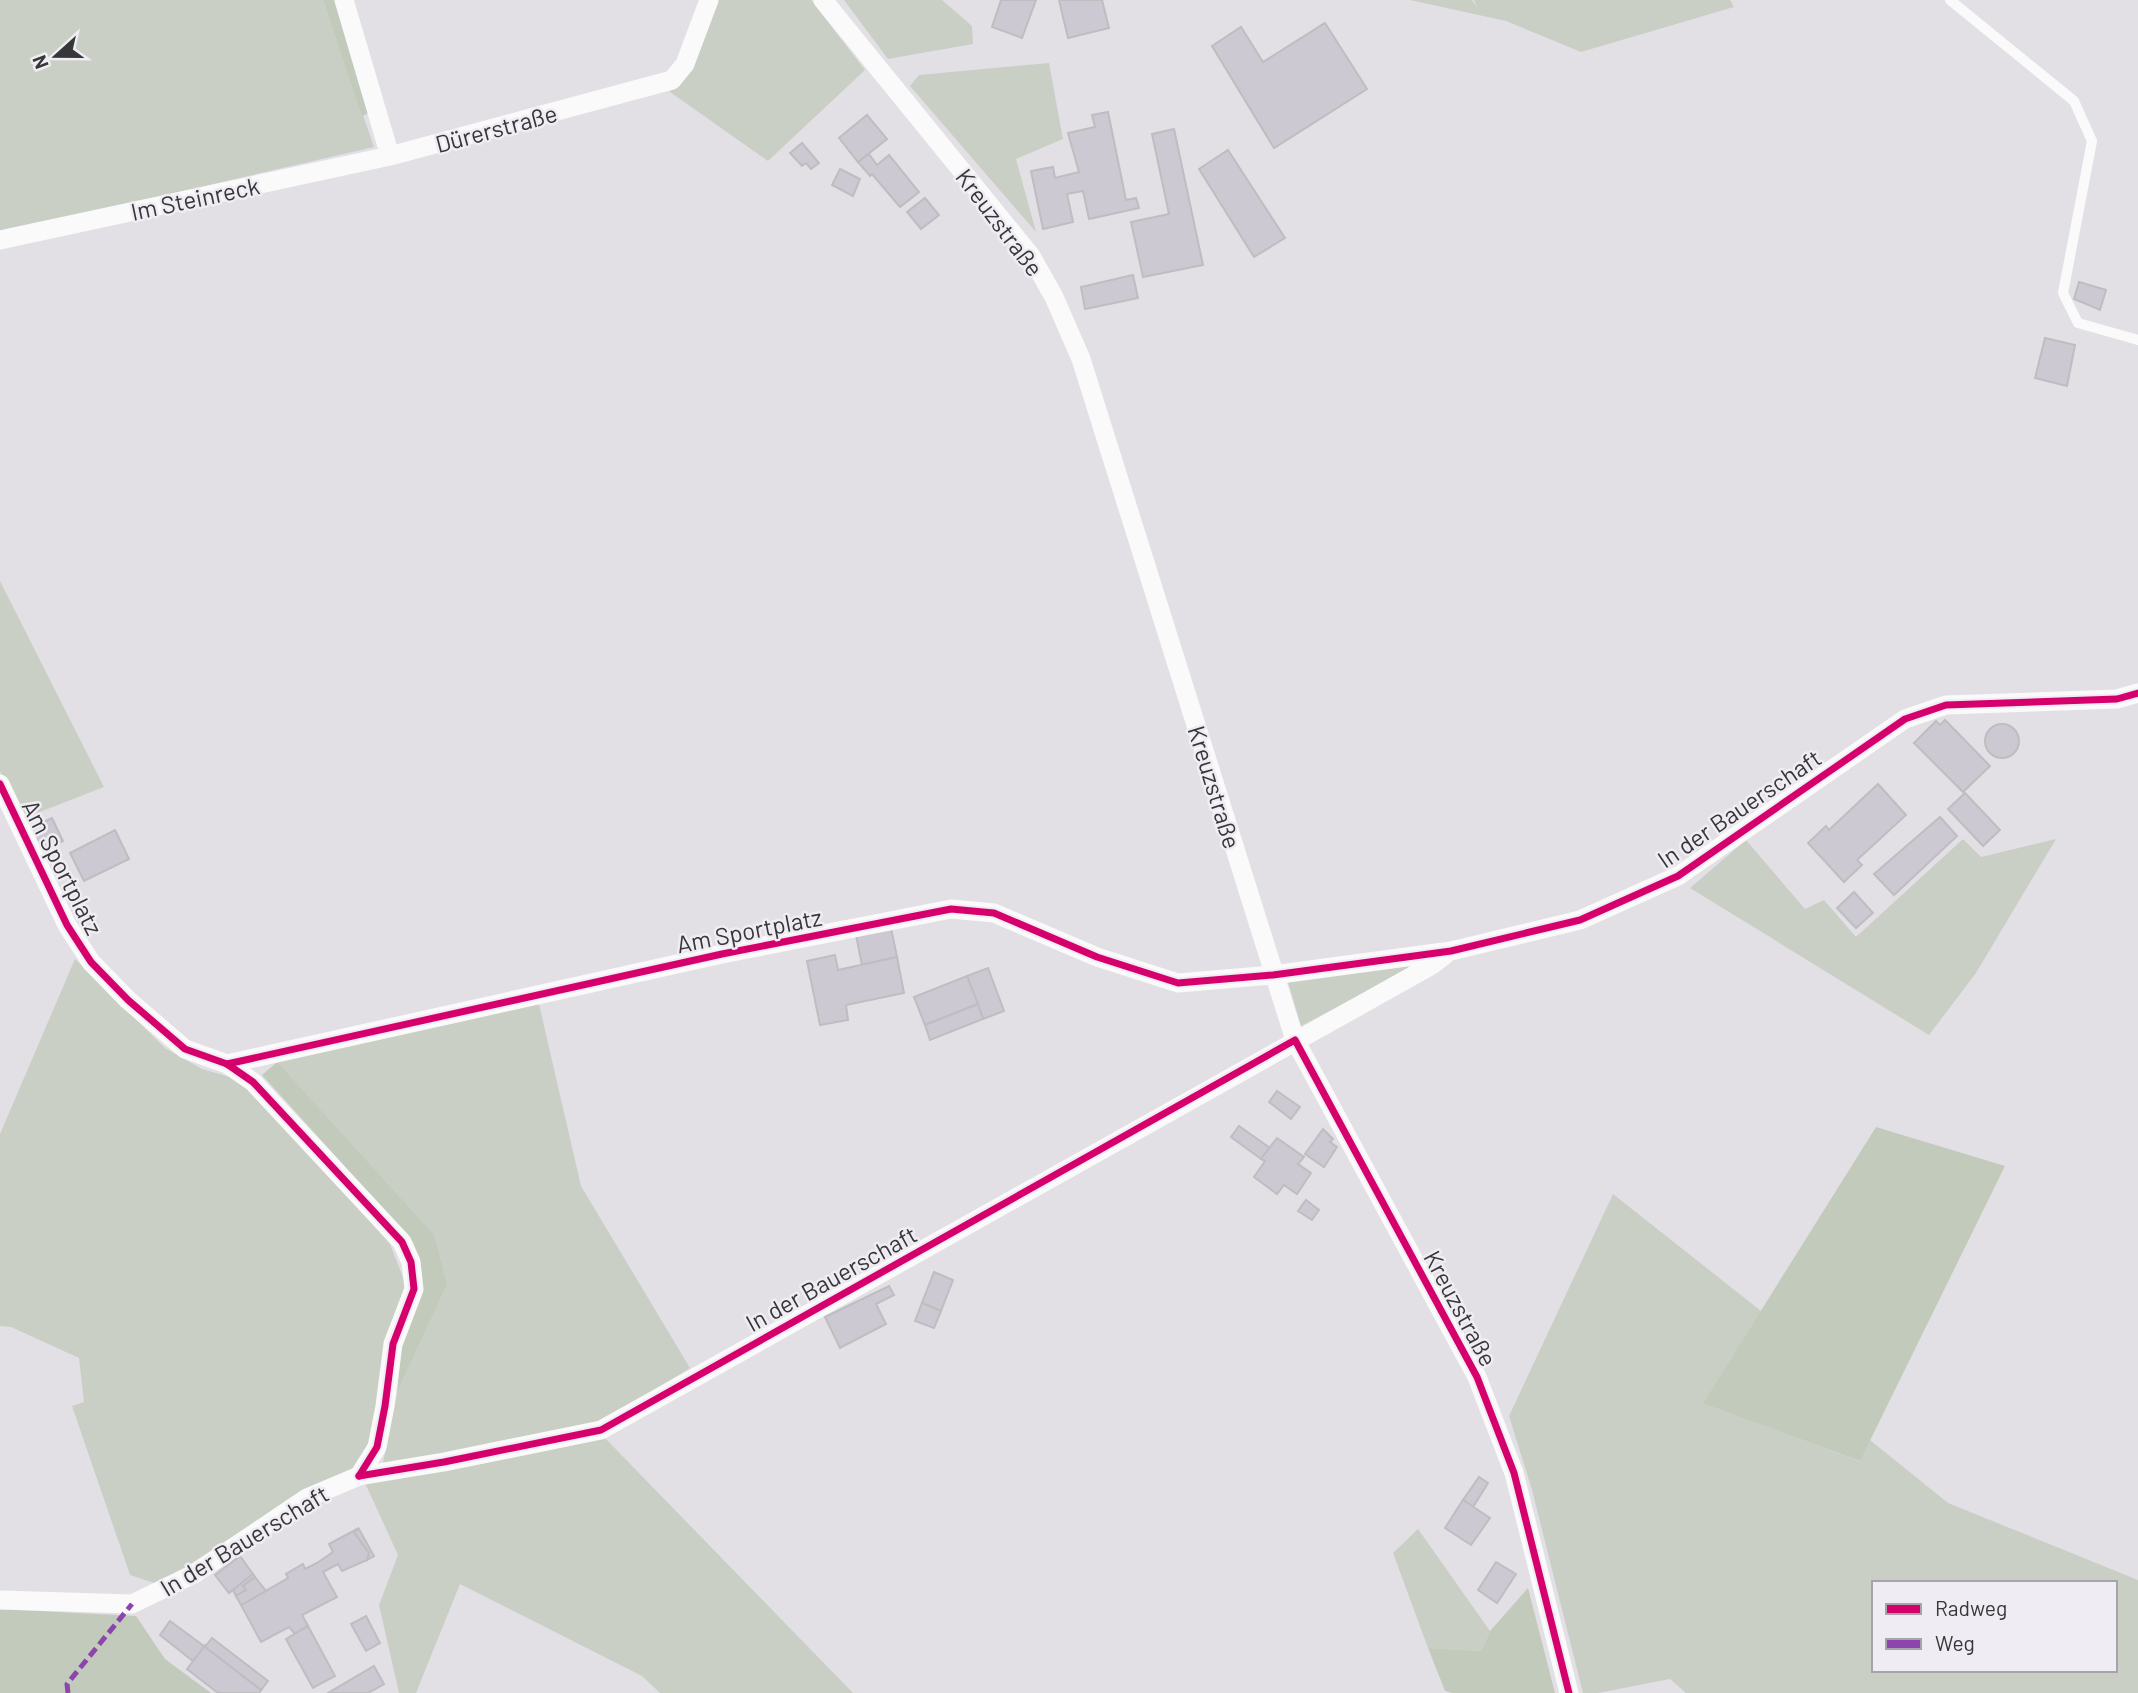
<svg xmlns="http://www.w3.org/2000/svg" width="2138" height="1693" viewBox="0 0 2138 1693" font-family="Barlow,sans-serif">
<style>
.green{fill:#c9cfc5;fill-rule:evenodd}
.forest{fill:#c2cbbb}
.building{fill:#cdc9d2;stroke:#bebdc0;stroke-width:2}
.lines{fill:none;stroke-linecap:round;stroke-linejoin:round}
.lane{stroke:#fbfafb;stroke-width:10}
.street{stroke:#fbfafb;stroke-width:19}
.quiet{stroke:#8e44ad;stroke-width:5;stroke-dasharray:10 5;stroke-linecap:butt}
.cycleway-casing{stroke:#efedf3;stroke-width:11}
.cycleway{stroke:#d6006c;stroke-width:7}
.labels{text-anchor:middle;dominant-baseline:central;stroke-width:5;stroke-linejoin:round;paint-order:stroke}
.street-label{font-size:24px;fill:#373638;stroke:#efedf3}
</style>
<rect width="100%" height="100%" fill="#e2e0e5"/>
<!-- green -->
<g class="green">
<path d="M 0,0 L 323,0 L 374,147 L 0,233 Z"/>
<path d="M 715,0 L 811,0 L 865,70 L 768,161 L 670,92 L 692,63 Z"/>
<path d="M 844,0 L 942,0 L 972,26 L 973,44 L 888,59 Z"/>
<path d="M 1410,0 L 1472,0 L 1477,7 L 1474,0 L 1730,0 L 1734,7 L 1581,52 L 1506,21 Z"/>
<path d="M 1049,63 L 1063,139 L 1016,159 L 1036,232 L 910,86 L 919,75 Z"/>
<path d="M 0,581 L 104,787 L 22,819 L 0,771 Z"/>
<path d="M 1963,839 L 1981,857 L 2056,839 L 1976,973 L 1929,1035 L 1690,888 L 1746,840 L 1805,909 L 1824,900 L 1856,937 Z"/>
<path d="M 75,959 L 165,1048 L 202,1069 L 230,1077 L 259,1097 L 390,1244 L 406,1285 L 371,1440 L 357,1467 L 310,1487 L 184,1568 L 154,1583 L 130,1575 L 72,1406 L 84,1402 L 79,1358 L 11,1327 L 0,1326 L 0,1134 Z"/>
<path d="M 1407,964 L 1409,969 L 1301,1026 L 1288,982 Z"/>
<path d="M 539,1004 L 581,1186 L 690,1368 L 600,1423 L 451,1452 L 383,1463 L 397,1393 L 447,1285 L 277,1062 Z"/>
<path d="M 1613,1194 L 1761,1311 L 1704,1402 L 1859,1461 L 1870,1440 L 1948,1503 L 2138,1580 L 2138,1693 L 1686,1693 L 1670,1679 L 1598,1693 L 1583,1693 L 1532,1490 L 1509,1416 ZM 1874,1583 L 2115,1583 L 2115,1670 L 1874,1670 Z"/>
<path d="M 603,1436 L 853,1693 L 660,1693 L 642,1676 L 460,1584 L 416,1693 L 399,1693 L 379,1605 L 398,1555 L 365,1483 Z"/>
<path d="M 1418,1529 L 1490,1631 L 1481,1651 L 1428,1648 L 1393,1553 Z"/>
</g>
<!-- forest -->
<g class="forest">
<path d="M 323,0 L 335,0 L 369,113 L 362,116 Z"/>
<path d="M 277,1062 L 434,1235 L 447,1285 L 397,1393 L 402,1342 L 408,1236 L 262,1075 Z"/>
<path d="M 1876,1127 L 2005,1166 L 1860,1461 L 1703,1403 Z"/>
<path d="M 1528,1588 L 1555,1693 L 1452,1693 L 1445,1691 L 1428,1648 L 1481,1651 L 1490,1631 Z"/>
<path d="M 0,1609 L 136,1616 L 165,1659 L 211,1693 L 0,1693 Z"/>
</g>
<!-- building -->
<g class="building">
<path d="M 1001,0 L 1036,0 L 1022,38 L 992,27 Z"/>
<path d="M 1059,0 L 1102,0 L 1109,28 L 1068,38 Z"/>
<path d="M 1325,23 L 1367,89 L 1274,148 L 1212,46 L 1241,27 L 1263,62 Z"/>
<path d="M 1108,112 L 1126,200 L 1136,198 L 1139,208 L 1089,219 L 1083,191 L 1067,194 L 1073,222 L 1043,229 L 1031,171 L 1053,167 L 1055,178 L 1079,172 L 1068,133 L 1095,127 L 1092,115 Z"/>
<path d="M 867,115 L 887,139 L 858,162 L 839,138 Z"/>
<path d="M 1174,129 L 1203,265 L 1143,277 L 1131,222 L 1169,214 L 1152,134 Z"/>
<path d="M 802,143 L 819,163 L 811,169 L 806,163 L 802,166 L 790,153 Z"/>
<path d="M 1228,150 L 1285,238 L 1254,257 L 1199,169 Z"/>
<path d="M 869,154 L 877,165 L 889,155 L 919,192 L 900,207 L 872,174 L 870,176 L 858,162 Z"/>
<path d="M 840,169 L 860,179 L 853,196 L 832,185 Z"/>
<path d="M 925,198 L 939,215 L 921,229 L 907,212 Z"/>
<path d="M 1133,275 L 1138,298 L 1085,309 L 1081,287 Z"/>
<path d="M 2079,282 L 2106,290 L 2100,310 L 2074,299 Z"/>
<path d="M 2045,338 L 2075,345 L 2067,386 L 2035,378 Z"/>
<path d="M 1945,720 L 1990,766 L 1963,792 L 1914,743 L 1936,721 L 1940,725 Z"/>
<circle cx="2002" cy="741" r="17"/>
<path d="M 1878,784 L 1906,815 L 1857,860 L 1862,865 L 1844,882 L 1808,843 L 1826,826 L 1829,830 Z"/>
<path d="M 1965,793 L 2000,830 L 1983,846 L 1948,809 Z"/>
<path d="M 1940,817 L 1957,836 L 1894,895 L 1874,874 Z"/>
<path d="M 52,818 L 63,841 L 41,852 L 30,828 Z"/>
<path d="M 115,830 L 129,859 L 84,881 L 70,853 Z"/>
<path d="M 1854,892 L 1873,913 L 1856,928 L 1837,908 Z"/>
<path d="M 891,928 L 897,957 L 862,965 L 856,935 Z"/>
<path d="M 835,955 L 838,970 L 897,957 L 904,993 L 846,1005 L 848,1020 L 820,1025 L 807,961 Z"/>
<path d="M 988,968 L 1004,1011 L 983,1019 L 967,976 Z"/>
<path d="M 967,976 L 978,1004 L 925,1025 L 914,997 Z"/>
<path d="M 978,1004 L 983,1019 L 930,1040 L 925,1025 Z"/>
<path d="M 1277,1091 L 1300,1107 L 1291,1119 L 1269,1102 Z"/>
<path d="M 1239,1126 L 1270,1148 L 1261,1159 L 1231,1137 Z"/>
<path d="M 1323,1129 L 1333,1139 L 1330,1142 L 1337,1147 L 1324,1167 L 1305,1154 Z"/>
<path d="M 1277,1138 L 1304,1157 L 1298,1164 L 1311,1173 L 1297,1194 L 1284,1185 L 1277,1194 L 1254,1177 L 1265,1161 L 1261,1159 Z"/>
<path d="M 1306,1200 L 1319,1210 L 1312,1220 L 1298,1211 Z"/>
<path d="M 934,1272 L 953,1280 L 941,1311 L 922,1303 Z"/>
<path d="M 889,1286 L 894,1295 L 876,1304 L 886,1324 L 840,1348 L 825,1317 Z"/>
<path d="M 922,1303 L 941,1311 L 934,1328 L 915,1321 Z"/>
<path d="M 1479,1477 L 1488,1483 L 1473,1507 L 1463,1500 Z"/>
<path d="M 1463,1500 L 1490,1518 L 1471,1545 L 1445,1528 Z"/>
<path d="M 359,1528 L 354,1532 L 369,1553 L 367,1560 L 342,1571 L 338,1564 L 323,1572 L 337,1597 L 302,1615 L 308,1626 L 295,1634 L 289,1627 L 261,1642 L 241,1605 L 288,1578 L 286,1574 L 303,1564 L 305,1569 L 317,1563 L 333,1552 L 329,1544 Z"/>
<path d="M 359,1529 L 374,1556 L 367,1560 L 369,1553 L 354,1532 Z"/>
<path d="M 240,1556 L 253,1574 L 229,1593 L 215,1575 Z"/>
<path d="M 1496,1562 L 1516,1574 L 1497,1603 L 1478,1590 Z"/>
<path d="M 253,1574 L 255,1577 L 243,1586 L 246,1590 L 236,1596 L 233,1590 Z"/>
<path d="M 255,1577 L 266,1591 L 241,1605 L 236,1596 L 246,1590 L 243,1586 Z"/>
<path d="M 366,1616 L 380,1643 L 366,1651 L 351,1624 Z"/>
<path d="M 170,1621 L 205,1647 L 193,1661 L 160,1635 Z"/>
<path d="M 308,1626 L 335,1676 L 313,1688 L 286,1639 Z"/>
<path d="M 212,1638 L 268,1681 L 261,1690 L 205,1647 Z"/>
<path d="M 206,1644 L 205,1647 L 261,1690 L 259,1693 L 218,1693 L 187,1669 Z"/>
<path d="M 374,1666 L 384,1684 L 368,1693 L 328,1693 Z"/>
</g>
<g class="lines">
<!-- lane -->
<path class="lane" d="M 1950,0 L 2074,101 L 2092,141 L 2063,293 L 2078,323 L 2138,340"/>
<!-- street -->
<g class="street">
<path d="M 344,0 L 390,156"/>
<path d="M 823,0 L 1031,256 L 1054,297 L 1081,359 L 1295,1040 L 1477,1377 L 1514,1473 L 1569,1693"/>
<path d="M 0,240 L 390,156 L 672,80 L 685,64 L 709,0"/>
<path d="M 0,784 L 67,925 L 91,962 L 128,1000 L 185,1049 L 227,1064 L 253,1082 L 402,1242 L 411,1262 L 414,1289 L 393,1344 L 385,1406 L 377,1447 L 359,1476"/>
<path d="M 227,1064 L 722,954 L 951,909 L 994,913 L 1097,957 L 1178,983 L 1273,975 L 1451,951 L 1580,920 L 1678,876 L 1905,719 L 1946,705 L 2117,699 L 2138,693"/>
<path d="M 0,1600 L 132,1604 L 194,1574 L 307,1498 L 359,1476 L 444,1462 L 601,1430 L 1432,965 L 1445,955"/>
</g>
<!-- quiet -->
<path class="quiet" d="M 68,1693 L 67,1684 L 132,1604"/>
<defs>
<g id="cycleway">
<path d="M 0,784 L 67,925 L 91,962 L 128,1000 L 185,1049 L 227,1064 L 253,1082 L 402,1242 L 411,1262 L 414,1289 L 393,1344 L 385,1406 L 377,1447 L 359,1476"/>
<path d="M 227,1064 L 722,954 L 951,909 L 994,913 L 1097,957 L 1178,983 L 1273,975 L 1451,951 L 1580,920 L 1678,876 L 1905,719 L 1946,705 L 2117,699 L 2138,693"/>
<path d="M 359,1476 L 444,1462 L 601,1430 L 1295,1040 L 1477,1377 L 1514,1473 L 1569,1693"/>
</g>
</defs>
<!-- cycleway casing -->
<use href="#cycleway" class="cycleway-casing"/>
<!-- cycleway -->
<use href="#cycleway" class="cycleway"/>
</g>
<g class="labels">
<!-- street labels -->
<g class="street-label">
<text transform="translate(496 128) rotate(-15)">Dürerstraße</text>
<text transform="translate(195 198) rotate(-12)">Im Steinreck</text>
<text transform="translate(1000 222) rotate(53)">Kreuzstraße</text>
<text transform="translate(1215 787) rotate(73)">Kreuzstraße</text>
<text transform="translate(1739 808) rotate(-34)">In der Bauerschaft</text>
<text transform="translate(63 867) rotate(63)">Am Sportplatz</text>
<text transform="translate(749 930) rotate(-11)">Am Sportplatz</text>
<text transform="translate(831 1278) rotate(-29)">In der Bauerschaft</text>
<text transform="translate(1461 1308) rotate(62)">Kreuzstraße</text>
<text transform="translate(244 1540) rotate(-31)">In der Bauerschaft</text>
</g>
</g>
<!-- legend -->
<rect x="1872" y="1581" width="245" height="91" fill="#efedf3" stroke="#a5a4a8" stroke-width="2"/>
<rect x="1886" y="1604" width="35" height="10" fill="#d6006c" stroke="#a5a4a8" stroke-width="2"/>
<text x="1935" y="1616" font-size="21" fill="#373638">Radweg</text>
<rect x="1886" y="1639" width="35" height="10" fill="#8e44ad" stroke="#a5a4a8" stroke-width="2"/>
<text x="1935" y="1651" font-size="21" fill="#373638">Weg</text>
<!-- north arrow -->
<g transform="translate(56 56) rotate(249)" stroke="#efedf3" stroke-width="5" paint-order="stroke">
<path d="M0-5L12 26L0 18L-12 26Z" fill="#373638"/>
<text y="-10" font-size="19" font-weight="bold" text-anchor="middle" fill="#373638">N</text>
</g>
</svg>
